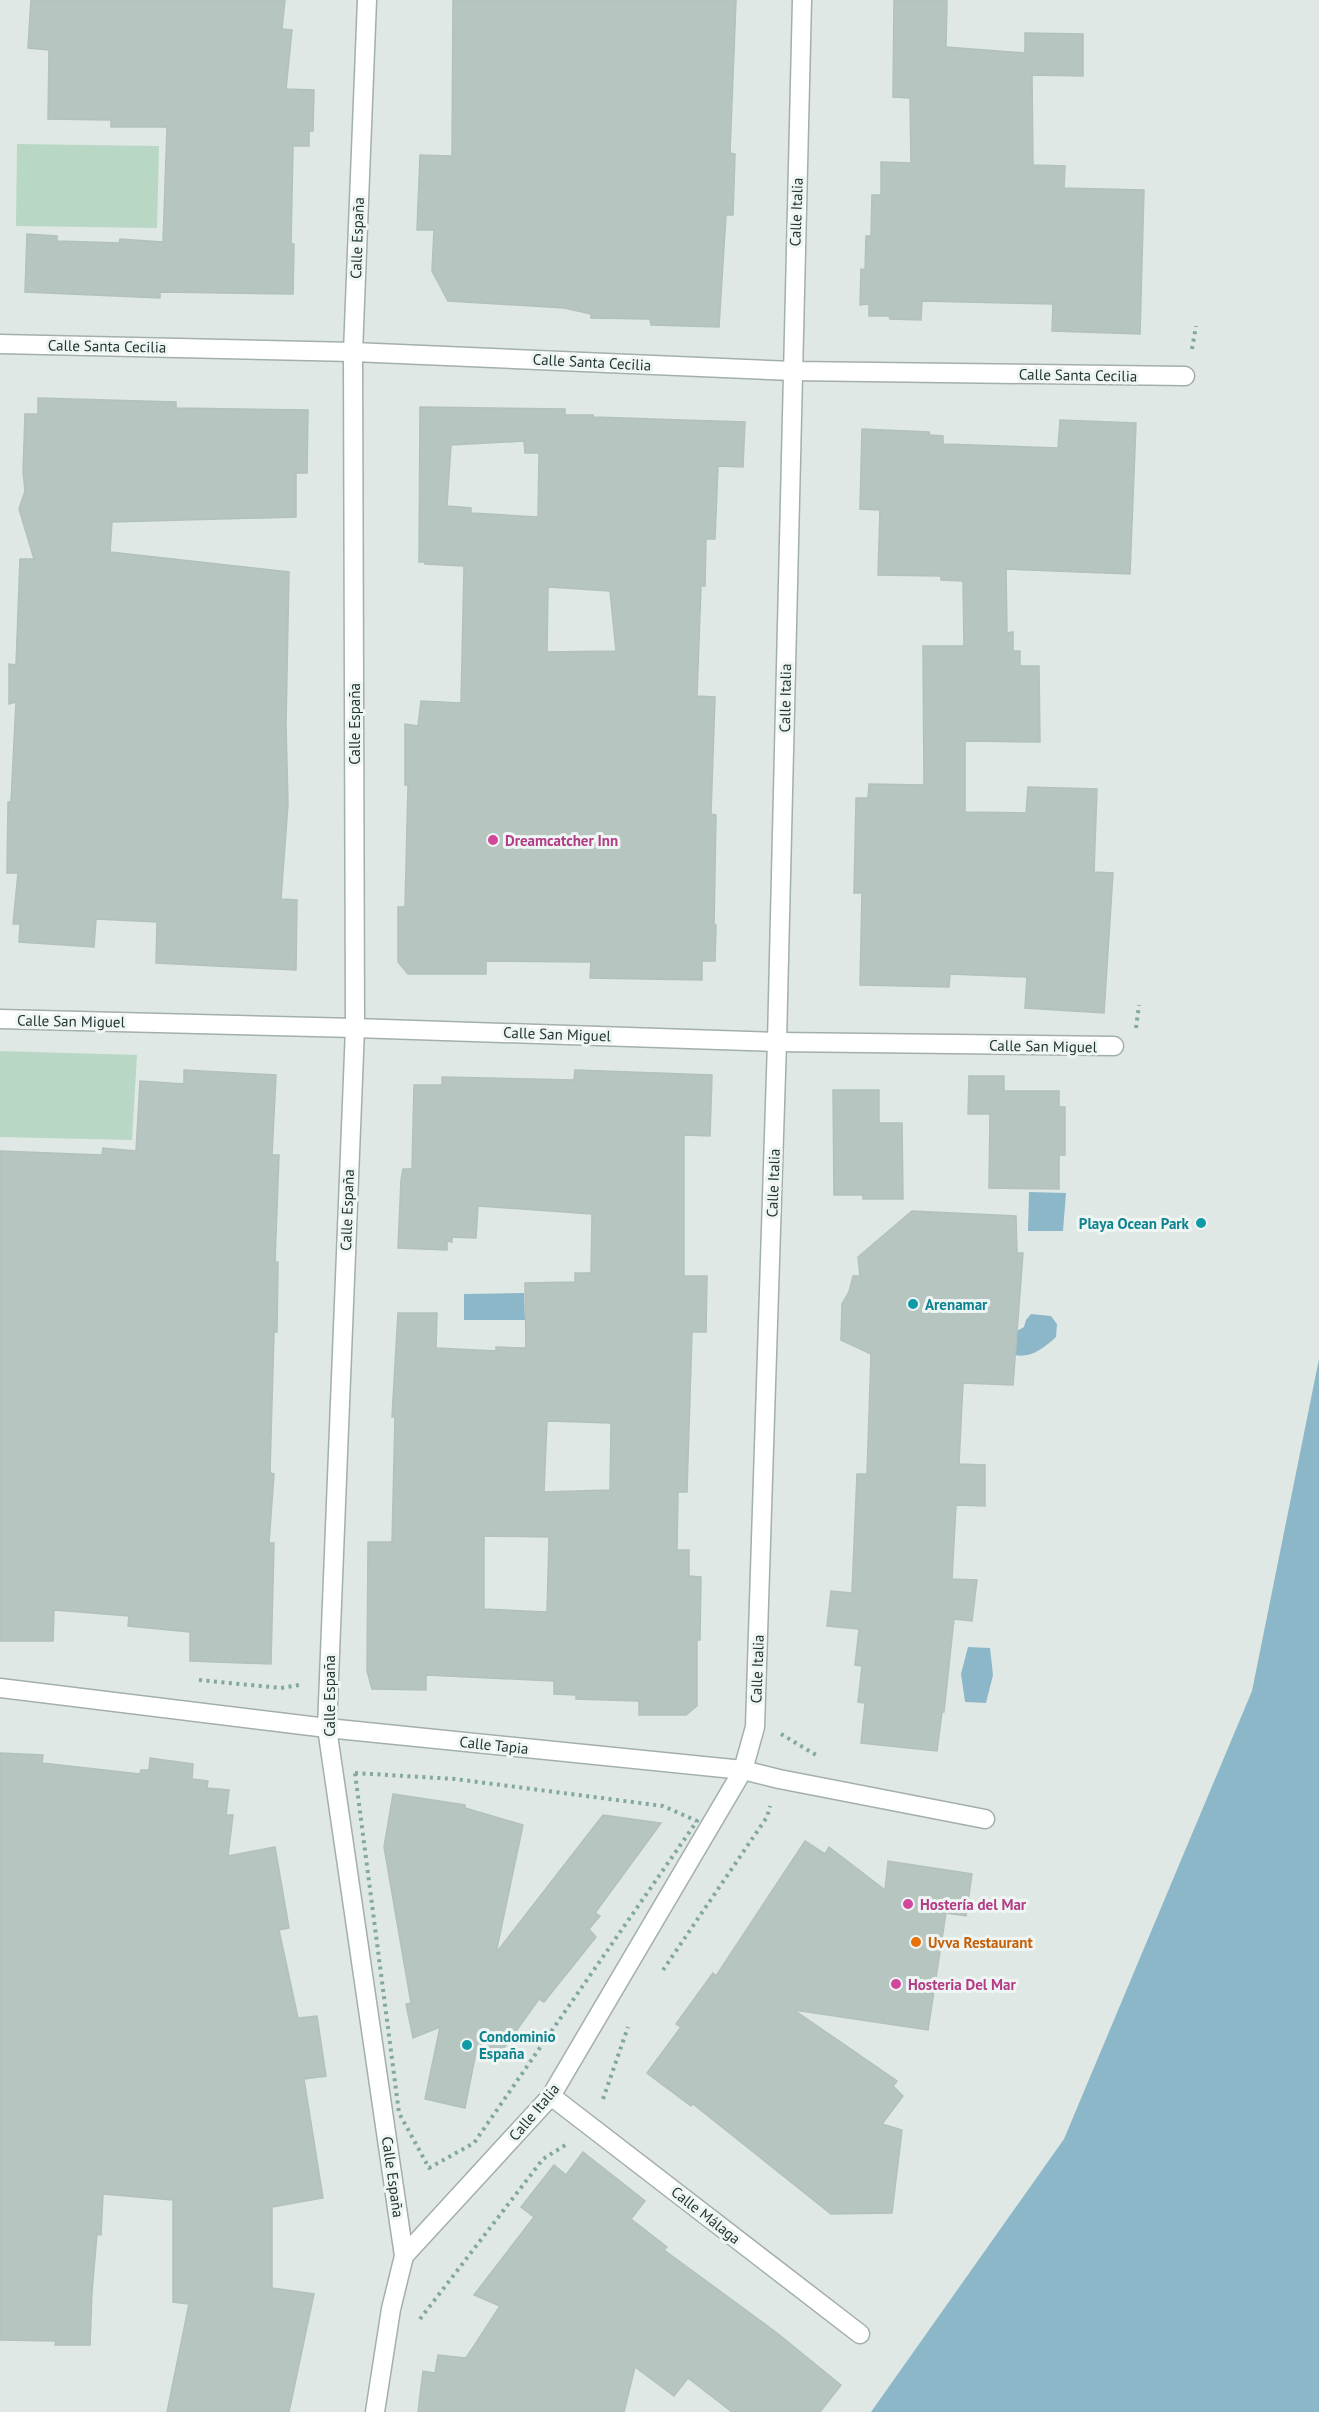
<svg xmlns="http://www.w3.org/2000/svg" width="1319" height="2412" viewBox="0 0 1319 2412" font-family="'PT Sans',sans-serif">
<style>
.green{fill:#b9d7c5}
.water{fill:#8cb7c8}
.building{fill:#b7c5c1;stroke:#b2c1bd;stroke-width:1.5;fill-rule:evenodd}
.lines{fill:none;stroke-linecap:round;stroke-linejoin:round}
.minor-casing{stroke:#a3afac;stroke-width:21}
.path{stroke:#82a8a1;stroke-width:4;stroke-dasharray:3 4.5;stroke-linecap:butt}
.minor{stroke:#fff;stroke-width:18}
.hotel-dot{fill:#d1479c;stroke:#eef5f3;stroke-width:2}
.culture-dot{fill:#0f9aa8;stroke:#eef5f3;stroke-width:2}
.food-dot{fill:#e8710a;stroke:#eef5f3;stroke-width:2}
.labels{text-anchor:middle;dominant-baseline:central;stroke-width:6;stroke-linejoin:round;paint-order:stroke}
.street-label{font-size:15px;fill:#223633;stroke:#eef5f3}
.hotel-label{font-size:15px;font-weight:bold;fill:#b23c85;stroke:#eef5f3;text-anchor:start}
.culture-label{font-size:15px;font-weight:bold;fill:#0d838f;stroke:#eef5f3;text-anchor:start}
.food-label{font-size:15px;font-weight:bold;fill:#c56008;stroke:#eef5f3;text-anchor:start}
</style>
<rect width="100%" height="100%" fill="#dfe8e5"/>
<!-- green -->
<g class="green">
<path d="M 17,144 L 159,146 L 157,228 L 16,226 Z"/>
<path d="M 0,1051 L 137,1055 L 132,1140 L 0,1137 Z"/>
</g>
<!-- water -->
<g class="water">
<path d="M 1029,1192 L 1066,1193 L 1063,1231 L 1028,1231 Z"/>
<path d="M 524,1293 L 525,1320 L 464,1320 L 464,1294 Z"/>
<path d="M 1031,1314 L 1051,1316 L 1057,1324 L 1056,1337 C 1042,1350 1027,1361 1008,1353 L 1010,1335 L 1024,1327 L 1026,1320 Z"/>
<path d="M 1319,1359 L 1319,2412 L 871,2412 L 1064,2139 L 1252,1691 Z"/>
<path d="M 968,1647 L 990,1648 L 993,1675 L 986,1703 L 965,1702 L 961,1674 Z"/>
</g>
<!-- building -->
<g class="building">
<path d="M 31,0 L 285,0 L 282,29 L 292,30 L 286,89 L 314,90 L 313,131 L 309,131 L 309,146 L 293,146 L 291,244 L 294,244 L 293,294 L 160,292 L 160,298 L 25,292 L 27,234 L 57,236 L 57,241 L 119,243 L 120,239 L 163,242 L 167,127 L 111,127 L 111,120 L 48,119 L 49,50 L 28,48 Z"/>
<path d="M 453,0 L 736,0 L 730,153 L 735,154 L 733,215 L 726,215 L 719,327 L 651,325 L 650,319 L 591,318 L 591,314 L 564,308 L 448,301 L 432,271 L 434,230 L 417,230 L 420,155 L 452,156 Z"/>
<path d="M 894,0 L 947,0 L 946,47 L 1025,53 L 1025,33 L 1083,34 L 1083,76 L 1032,75 L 1033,165 L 1065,166 L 1064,188 L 1144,190 L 1140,334 L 1052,331 L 1053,304 L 922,301 L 921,320 L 890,319 L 889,316 L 869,316 L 869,304 L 860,305 L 861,269 L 865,270 L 866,236 L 871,236 L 872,195 L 881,195 L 881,162 L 911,163 L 910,98 L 893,97 Z"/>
<path d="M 38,398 L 176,402 L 176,408 L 308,410 L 307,473 L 296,473 L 296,517 L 112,522 L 110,552 L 289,572 L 286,724 L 288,804 L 281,899 L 297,900 L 296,970 L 156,963 L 157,922 L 96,919 L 94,947 L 19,942 L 20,924 L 13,924 L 18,873 L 7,873 L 8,802 L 11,802 L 16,702 L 9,704 L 9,664 L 16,665 L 20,559 L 34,559 L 19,509 L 25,491 L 23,472 L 25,414 L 38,414 Z"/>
<path d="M 420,407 L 565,409 L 565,415 L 593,415 L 593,417 L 745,422 L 743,467 L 718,466 L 715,539 L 706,539 L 705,586 L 701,586 L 697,696 L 715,697 L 711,814 L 716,815 L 714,925 L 716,925 L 715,961 L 702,961 L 702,980 L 590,978 L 591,962 L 486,961 L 486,974 L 408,974 L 398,962 L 398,907 L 405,907 L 408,785 L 405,785 L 405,724 L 418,726 L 421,701 L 461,703 L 464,566 L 425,564 L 425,562 L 419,562 ZM 524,441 L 525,453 L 539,453 L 538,517 L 471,513 L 471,508 L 447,506 L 451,445 ZM 548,587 L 610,591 L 616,651 L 547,652 Z"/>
<path d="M 1060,420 L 1136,423 L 1130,574 L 1006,569 L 1007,633 L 1013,632 L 1013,651 L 1020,651 L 1020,666 L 1039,666 L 1040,742 L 965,741 L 965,812 L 1026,813 L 1028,787 L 1097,789 L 1094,872 L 1113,873 L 1104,1013 L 1025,1008 L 1027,977 L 950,974 L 949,987 L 860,985 L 862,893 L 854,893 L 856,798 L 868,798 L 869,784 L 924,785 L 923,646 L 964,646 L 963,581 L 941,580 L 941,576 L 878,575 L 880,510 L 860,509 L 862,429 L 929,432 L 930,435 L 943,436 L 943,444 L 1058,448 Z"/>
<path d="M 184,1070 L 276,1075 L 272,1155 L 279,1155 L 275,1262 L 278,1262 L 277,1332 L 274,1332 L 270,1473 L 274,1474 L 269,1543 L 274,1543 L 271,1664 L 190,1661 L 190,1632 L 128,1626 L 129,1616 L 54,1610 L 53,1641 L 0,1641 L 0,1151 L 102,1155 L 103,1148 L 136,1151 L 140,1081 L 184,1084 Z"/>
<path d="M 575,1070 L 712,1075 L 710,1136 L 684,1135 L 684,1276 L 707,1276 L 706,1332 L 692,1332 L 687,1492 L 678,1492 L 677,1550 L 689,1550 L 689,1576 L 701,1577 L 700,1640 L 697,1640 L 697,1706 L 686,1715 L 639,1715 L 639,1701 L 576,1699 L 576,1695 L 554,1694 L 554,1681 L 426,1675 L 426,1690 L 372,1689 L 367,1671 L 368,1542 L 392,1542 L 395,1417 L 392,1417 L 398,1313 L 437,1313 L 436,1348 L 496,1351 L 496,1347 L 526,1348 L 525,1283 L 575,1282 L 575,1273 L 591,1273 L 592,1214 L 478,1206 L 476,1238 L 452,1237 L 452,1242 L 447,1241 L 447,1250 L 398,1248 L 401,1180 L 403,1169 L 412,1169 L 414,1085 L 442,1085 L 442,1077 L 574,1080 ZM 547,1421 L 611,1423 L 610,1490 L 544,1492 ZM 484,1536 L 549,1537 L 547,1612 L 484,1609 Z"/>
<path d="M 969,1076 L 1004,1076 L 1004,1091 L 1059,1091 L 1059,1107 L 1065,1107 L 1065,1155 L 1059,1155 L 1059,1189 L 989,1188 L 990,1114 L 968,1114 Z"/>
<path d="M 833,1090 L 879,1090 L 879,1123 L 902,1123 L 903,1199 L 863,1199 L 863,1195 L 834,1195 Z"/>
<path d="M 912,1211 L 1016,1216 L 1017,1253 L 1023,1253 L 1013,1385 L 963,1383 L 959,1464 L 985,1465 L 985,1506 L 956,1505 L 952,1579 L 977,1580 L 972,1621 L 954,1619 L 944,1712 L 942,1712 L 937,1751 L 861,1743 L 865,1703 L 858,1702 L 862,1666 L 855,1665 L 859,1629 L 827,1626 L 831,1591 L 852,1593 L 857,1474 L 867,1474 L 871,1354 L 841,1340 L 842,1304 L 849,1292 L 853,1276 L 860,1276 L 858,1257 Z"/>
<path d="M 0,1753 L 43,1755 L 42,1763 L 140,1774 L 141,1770 L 149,1770 L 150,1758 L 193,1764 L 192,1779 L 208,1781 L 207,1788 L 229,1790 L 226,1815 L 233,1815 L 228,1856 L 275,1847 L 289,1928 L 279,1930 L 298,2018 L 317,2016 L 326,2076 L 304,2079 L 323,2198 L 272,2207 L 272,2288 L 314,2294 L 289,2412 L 167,2412 L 189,2304 L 173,2302 L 173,2200 L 103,2194 L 101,2235 L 97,2234 L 92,2292 L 90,2345 L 55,2345 L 56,2341 L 0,2340 Z"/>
<path d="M 393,1794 L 465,1805 L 465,1808 L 523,1825 L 496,1953 L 603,1815 L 661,1823 L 595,1913 L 600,1916 L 589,1929 L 596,1937 L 544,2002 L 539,1999 L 497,2058 L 478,2042 L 465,2108 L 425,2099 L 440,2027 L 413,2038 L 406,2004 L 411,2003 L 384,1847 Z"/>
<path d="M 805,1841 L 825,1854 L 829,1847 L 885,1890 L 888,1861 L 972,1874 L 966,1916 L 946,1913 L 928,2030 L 794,2010 L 897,2081 L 893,2086 L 903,2096 L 882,2124 L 902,2130 L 892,2213 L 831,2214 L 693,2104 L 691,2106 L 647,2073 L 681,2027 L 676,2024 L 713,1973 L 716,1976 Z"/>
<path d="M 583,2152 L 645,2201 L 631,2219 L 667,2247 L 664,2250 L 777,2333 L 841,2385 L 820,2412 L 732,2412 L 688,2378 L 674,2396 L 635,2367 L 624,2412 L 418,2412 L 423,2371 L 435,2373 L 438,2355 L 466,2358 L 500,2306 L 474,2295 L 534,2217 L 521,2207 L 554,2165 L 566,2175 Z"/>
</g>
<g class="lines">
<defs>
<g id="minor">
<path d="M 367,0 L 353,352 L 355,1028 L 327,1728 L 404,2256 L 391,2309 L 375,2412"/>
<path d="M 0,344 L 353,352 L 792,371 L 1185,376"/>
<path d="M 0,1019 L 355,1028 L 777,1042 L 1114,1046"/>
<path d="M 0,1688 L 327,1728 L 743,1770 L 779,1779 L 985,1819"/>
<path d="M 551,2096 L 860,2334"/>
<path d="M 404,2256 L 551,2096 L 743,1770 L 755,1727 L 777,1042 L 802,0"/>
</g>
</defs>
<!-- minor casing -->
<use href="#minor" class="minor-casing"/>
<!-- path -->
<g class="path">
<path d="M 1192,349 L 1196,326"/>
<path d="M 1136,1028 L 1139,1005"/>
<path d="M 199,1680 L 281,1688 L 299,1685"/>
<path d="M 781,1734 L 816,1755"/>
<path d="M 355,1773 L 455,1779 L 663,1806 L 697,1821 L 474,2143 L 429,2168 L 399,2113 Z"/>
<path d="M 663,1970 L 767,1817 L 770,1806"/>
<path d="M 603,2099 L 628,2027"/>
<path d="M 420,2319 L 543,2159 L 567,2144"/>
</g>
<!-- minor -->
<use href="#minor" class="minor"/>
</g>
<!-- markers -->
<g class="hotel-dot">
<circle cx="493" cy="840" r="6"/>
<circle cx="908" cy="1904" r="6"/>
<circle cx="896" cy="1984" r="6"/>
</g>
<g class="culture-dot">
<circle cx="1201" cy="1223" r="6"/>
<circle cx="913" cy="1304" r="6"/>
<circle cx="467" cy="2045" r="6"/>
</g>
<circle class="food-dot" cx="916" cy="1942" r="6"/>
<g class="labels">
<!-- street labels -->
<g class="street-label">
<text transform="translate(796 212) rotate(-88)">Calle Italia</text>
<text transform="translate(357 238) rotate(-88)">Calle España</text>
<text transform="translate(107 346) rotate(1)">Calle Santa Cecilia</text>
<text transform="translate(592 362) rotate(3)">Calle Santa Cecilia</text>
<text transform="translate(1078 375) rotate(1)">Calle Santa Cecilia</text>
<text transform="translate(785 698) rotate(-89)">Calle Italia</text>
<text transform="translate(354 724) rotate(-90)">Calle España</text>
<text transform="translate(71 1021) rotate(1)">Calle San Miguel</text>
<text transform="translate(557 1034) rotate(2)">Calle San Miguel</text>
<text transform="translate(1043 1046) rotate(1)">Calle San Miguel</text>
<text transform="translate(773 1183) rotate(-88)">Calle Italia</text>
<text transform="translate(347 1210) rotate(-88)">Calle España</text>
<text transform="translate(757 1669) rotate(-88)">Calle Italia</text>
<text transform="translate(329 1696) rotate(-90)">Calle España</text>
<text transform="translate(494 1745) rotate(6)">Calle Tapia</text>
<text transform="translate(534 2112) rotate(-50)">Calle Italia</text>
<text transform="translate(393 2177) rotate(82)">Calle España</text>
<text transform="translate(706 2215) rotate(38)">Calle Málaga</text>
</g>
<!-- hotel labels -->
<g class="hotel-label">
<text x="505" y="840">Dreamcatcher Inn</text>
<text x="920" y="1904">Hostería del Mar</text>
<text x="908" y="1984">Hosteria Del Mar</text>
</g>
<!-- culture labels -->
<g class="culture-label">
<text x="1189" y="1223" text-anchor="end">Playa Ocean Park</text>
<text x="925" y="1304">Arenamar</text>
<text x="479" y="2036">Condominio<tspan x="479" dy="17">España</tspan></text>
</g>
<!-- food labels -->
<g class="food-label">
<text x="928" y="1942">Uvva Restaurant</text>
</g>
</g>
</svg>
